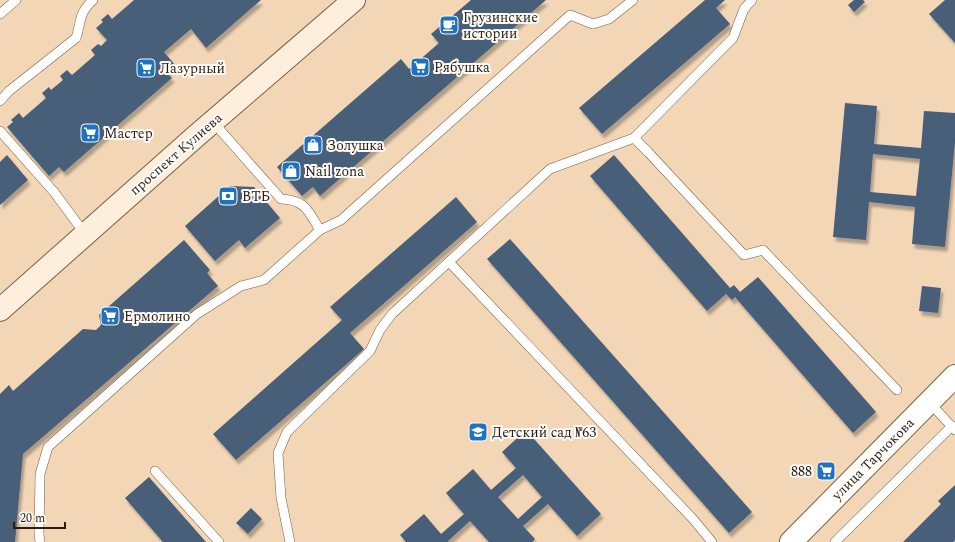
<svg xmlns="http://www.w3.org/2000/svg" width="955" height="542" viewBox="0 0 955 542" font-family="Spectral,serif">
<style>
.building{fill:#465e79;fill-rule:evenodd;filter:url(#shadow)}
.lines{fill:none;stroke-linecap:round;stroke-linejoin:round}
.service-casing{stroke:#786044;stroke-width:10}
.tertiary-casing{stroke:#786044;stroke-width:24}
.secondary-casing{stroke:#786044;stroke-width:24}
.service{stroke:#fff;stroke-width:9}
.tertiary{stroke:#fff;stroke-width:22}
.secondary{stroke:#feefdd;stroke-width:22}
.labels{text-anchor:middle;dominant-baseline:central;stroke-width:4;stroke-linejoin:round;paint-order:stroke}
.poi-label{font-size:14px;fill:#281e12;stroke:#fffcf9;text-anchor:start}
.street-label{font-size:14px;fill:#281e12;stroke:#fffcf9}
</style>
<defs>
<filter id="shadow"><feDropShadow dx="2.5" dy="4.5" stdDeviation="1" flood-color="#0004"/></filter>
</defs>
<rect width="100%" height="100%" fill="#f2d6b6"/>
<!-- building -->
<g class="building">
<path d="M 134,0 L 261,0 L 206,48 L 191,29 L 164,52 L 175,65 L 167,73 L 172,78 L 64,172 L 59,167 L 49,176 L 7,127 L 13,122 L 11,120 L 19,113 L 23,118 L 46,98 L 42,93 L 49,87 L 51,90 L 63,80 L 60,76 L 67,70 L 72,75 L 95,55 L 91,50 L 98,44 L 101,46 L 107,40 L 96,28 L 103,22 L 101,20 L 108,14 L 112,19 Z"/>
<path d="M 471,0 L 546,0 L 320,196 L 313,187 L 302,196 L 277,167 L 401,59 L 409,69 L 439,43 L 431,34 Z"/>
<path d="M 705,0 L 725,0 L 716,8 L 730,24 L 602,134 L 579,108 Z"/>
<path d="M 854,0 L 863,0 L 865,2 L 854,12 L 848,5 Z"/>
<path d="M 945,0 L 955,0 L 955,43 L 929,14 Z"/>
<path d="M 845,103 L 877,106 L 874,144 L 921,148 L 924,111 L 955,113 L 955,142 L 945,247 L 912,244 L 915,207 L 869,202 L 866,240 L 833,237 ZM 873,154 L 920,159 L 916,196 L 870,192 Z"/>
<path d="M 7,155 L 28,180 L 0,205 L 0,162 Z"/>
<path d="M 614,155 L 730,288 L 734,285 L 740,292 L 758,277 L 876,412 L 853,433 L 735,297 L 732,300 L 726,294 L 707,311 L 590,176 Z"/>
<path d="M 230,186 L 254,187 L 280,218 L 245,248 L 239,240 L 215,261 L 185,226 Z"/>
<path d="M 456,197 L 477,222 L 350,333 L 364,349 L 236,460 L 213,434 L 342,320 L 330,307 Z"/>
<path d="M 510,239 L 752,512 L 729,533 L 487,259 Z"/>
<path d="M 184,240 L 210,270 L 207,273 L 218,286 L 23,454 L 15,542 L 0,542 L 0,394 L 9,385 L 13,391 L 83,329 L 96,330 L 101,325 L 99,315 Z"/>
<path d="M 922,286 L 941,288 L 938,313 L 919,311 Z"/>
<path d="M 526,430 L 601,514 L 577,536 L 548,504 L 523,526 L 535,539 L 532,542 L 489,542 L 470,521 L 448,541 L 449,542 L 406,542 L 400,535 L 424,514 L 441,534 L 464,514 L 446,493 L 473,469 L 491,490 L 516,468 L 502,452 ZM 523,475 L 542,497 L 518,519 L 498,497 Z"/>
<path d="M 149,477 L 169,500 L 206,542 L 163,542 L 125,498 Z"/>
<path d="M 955,485 L 955,540 L 953,542 L 903,542 L 941,504 L 938,501 Z"/>
<path d="M 251,508 L 262,519 L 248,534 L 236,523 Z"/>
</g>
<g class="lines">
<defs>
<g id="service">
<path d="M 752,0 L 744,9 L 733,38 L 634,138 L 648,152 L 744,255 L 763,250 L 897,390"/>
<path d="M 0,14 L 16,0"/>
<path d="M 0,101 L 9,91 L 76,38 C 82,20 78,14 93,0"/>
<path d="M 0,131 L 54,192 L 85,234"/>
<path d="M 320,230 L 341,220 L 570,15 L 593,24 L 609,19 L 633,0"/>
<path d="M 449,262 L 693,519 L 712,542"/>
<path d="M 929,402 L 955,430"/>
<path d="M 155,471 L 219,542"/>
<path d="M 40,542 L 39,534 L 40,474 L 48,447 L 197,314 L 241,286 L 264,280 L 320,230 C 308,211 306,200 281,199 L 213,122"/>
<path d="M 290,542 L 281,498 L 278,453 L 287,432 L 370,351 L 380,330 L 392,314 L 550,169 L 634,138"/>
<path d="M 835,542 L 952,426"/>
</g>
<path id="tertiary" d="M 791,542 L 955,376"/>
<path id="secondary" d="M 0,310 L 195,137 L 354,0"/>
</defs>
<!-- service casing -->
<use href="#service" class="service-casing"/>
<!-- tertiary casing -->
<use href="#tertiary" class="tertiary-casing"/>
<!-- secondary casing -->
<use href="#secondary" class="secondary-casing"/>
<!-- service -->
<use href="#service" class="service"/>
<!-- tertiary -->
<use href="#tertiary" class="tertiary"/>
<!-- secondary -->
<use href="#secondary" class="secondary"/>
</g>
<!-- icons -->
<defs>
<symbol id="cafe-square" viewBox="-11 -11 22 22"><rect x="-9" y="-9" width="18" height="18" rx="4" fill="#1f72c0" stroke="#fffcf9"/><path d="M-5.5-4.5H6V0H3Q3 3.5 0 3.5H-2.5Q-5.5 3.5-5.5 0ZM3-3.2v2h1.7v-2ZM-6 4.5H4V6H-6Z" fill="#fff"/></symbol>
<symbol id="supermarket-square" viewBox="-11 -11 22 22"><rect x="-9" y="-9" width="18" height="18" rx="4" fill="#1f72c0" stroke="#fffcf9"/><path d="M-6-5.5h2.5l.6 2H6L4.5 2H-2.5L-4.4-4H-6ZM-1.5 3.2a1.3 1.3 0 1 0 .1 0ZM3 3.2a1.3 1.3 0 1 0 .1 0Z" fill="#fff"/></symbol>
<symbol id="shop-square" viewBox="-11 -11 22 22"><rect x="-9" y="-9" width="18" height="18" rx="4" fill="#1f72c0" stroke="#fffcf9"/><path d="M-5-2.5h2.3a2.7 3.5 0 0 1 5.4 0H5L5.5 6h-11ZM-1.5-2.5h3a1.5 2.3 0 0 0-3 0Z" fill="#fff"/></symbol>
<symbol id="bank-square" viewBox="-11 -11 22 22"><rect x="-9" y="-9" width="18" height="18" rx="4" fill="#1f72c0" stroke="#fffcf9"/><path d="M-6-4H6V4H-6ZM0-2.3a2.3 2.3 0 1 0 0 4.6a2.3 2.3 0 1 0 0-4.6Z" fill="#fff"/></symbol>
<symbol id="school-square" viewBox="-11 -11 22 22"><rect x="-9" y="-9" width="18" height="18" rx="4" fill="#1f72c0" stroke="#fffcf9"/><path d="M0-5L7-2L0 1L-7-2ZM-4 1L0 2.5L4 1V4Q0 6-4 4Z" fill="#fff"/></symbol>
</defs>
<g fill-rule="evenodd">
<use href="#cafe-square" x="438" y="14" width="22" height="22"/>
<use href="#supermarket-square" x="409" y="56" width="22" height="22"/>
<use href="#supermarket-square" x="135" y="57" width="22" height="22"/>
<use href="#supermarket-square" x="79" y="122" width="22" height="22"/>
<use href="#shop-square" x="302" y="134" width="22" height="22"/>
<use href="#shop-square" x="280" y="160" width="22" height="22"/>
<use href="#bank-square" x="217" y="185" width="22" height="22"/>
<use href="#supermarket-square" x="99" y="305" width="22" height="22"/>
<use href="#school-square" x="467" y="421" width="22" height="22"/>
<use href="#supermarket-square" x="815" y="460" width="22" height="22"/>
</g>
<g class="labels">
<!-- poi labels -->
<g class="poi-label">
<text x="463" y="17">Грузинские<tspan x="463" dy="16">истории</tspan></text>
<text x="434" y="67">Рябушка</text>
<text x="160" y="68">Лазурный</text>
<text x="104" y="133">Мастер</text>
<text x="327" y="145">Золушка</text>
<text x="305" y="171">Nail zona</text>
<text x="242" y="196">ВТБ</text>
<text x="124" y="316">Ермолино</text>
<text x="492" y="432">Детский сад №63</text>
<text x="812" y="471" text-anchor="end">888</text>
</g>
<!-- street labels -->
<g class="street-label">
<text transform="translate(176 154) rotate(-41)">проспект Кулиева</text>
<text transform="translate(873 459) rotate(-45)">улица Тарчокова</text>
</g>
</g>
<!-- scale -->
<path d="M14 522v6h51v-6" fill="none" stroke="#281e12" stroke-width="2"/>
<text x="20" y="522" font-size="12" fill="#281e12" stroke="#fffcf9" stroke-width="3" paint-order="stroke">20 m</text>
</svg>
